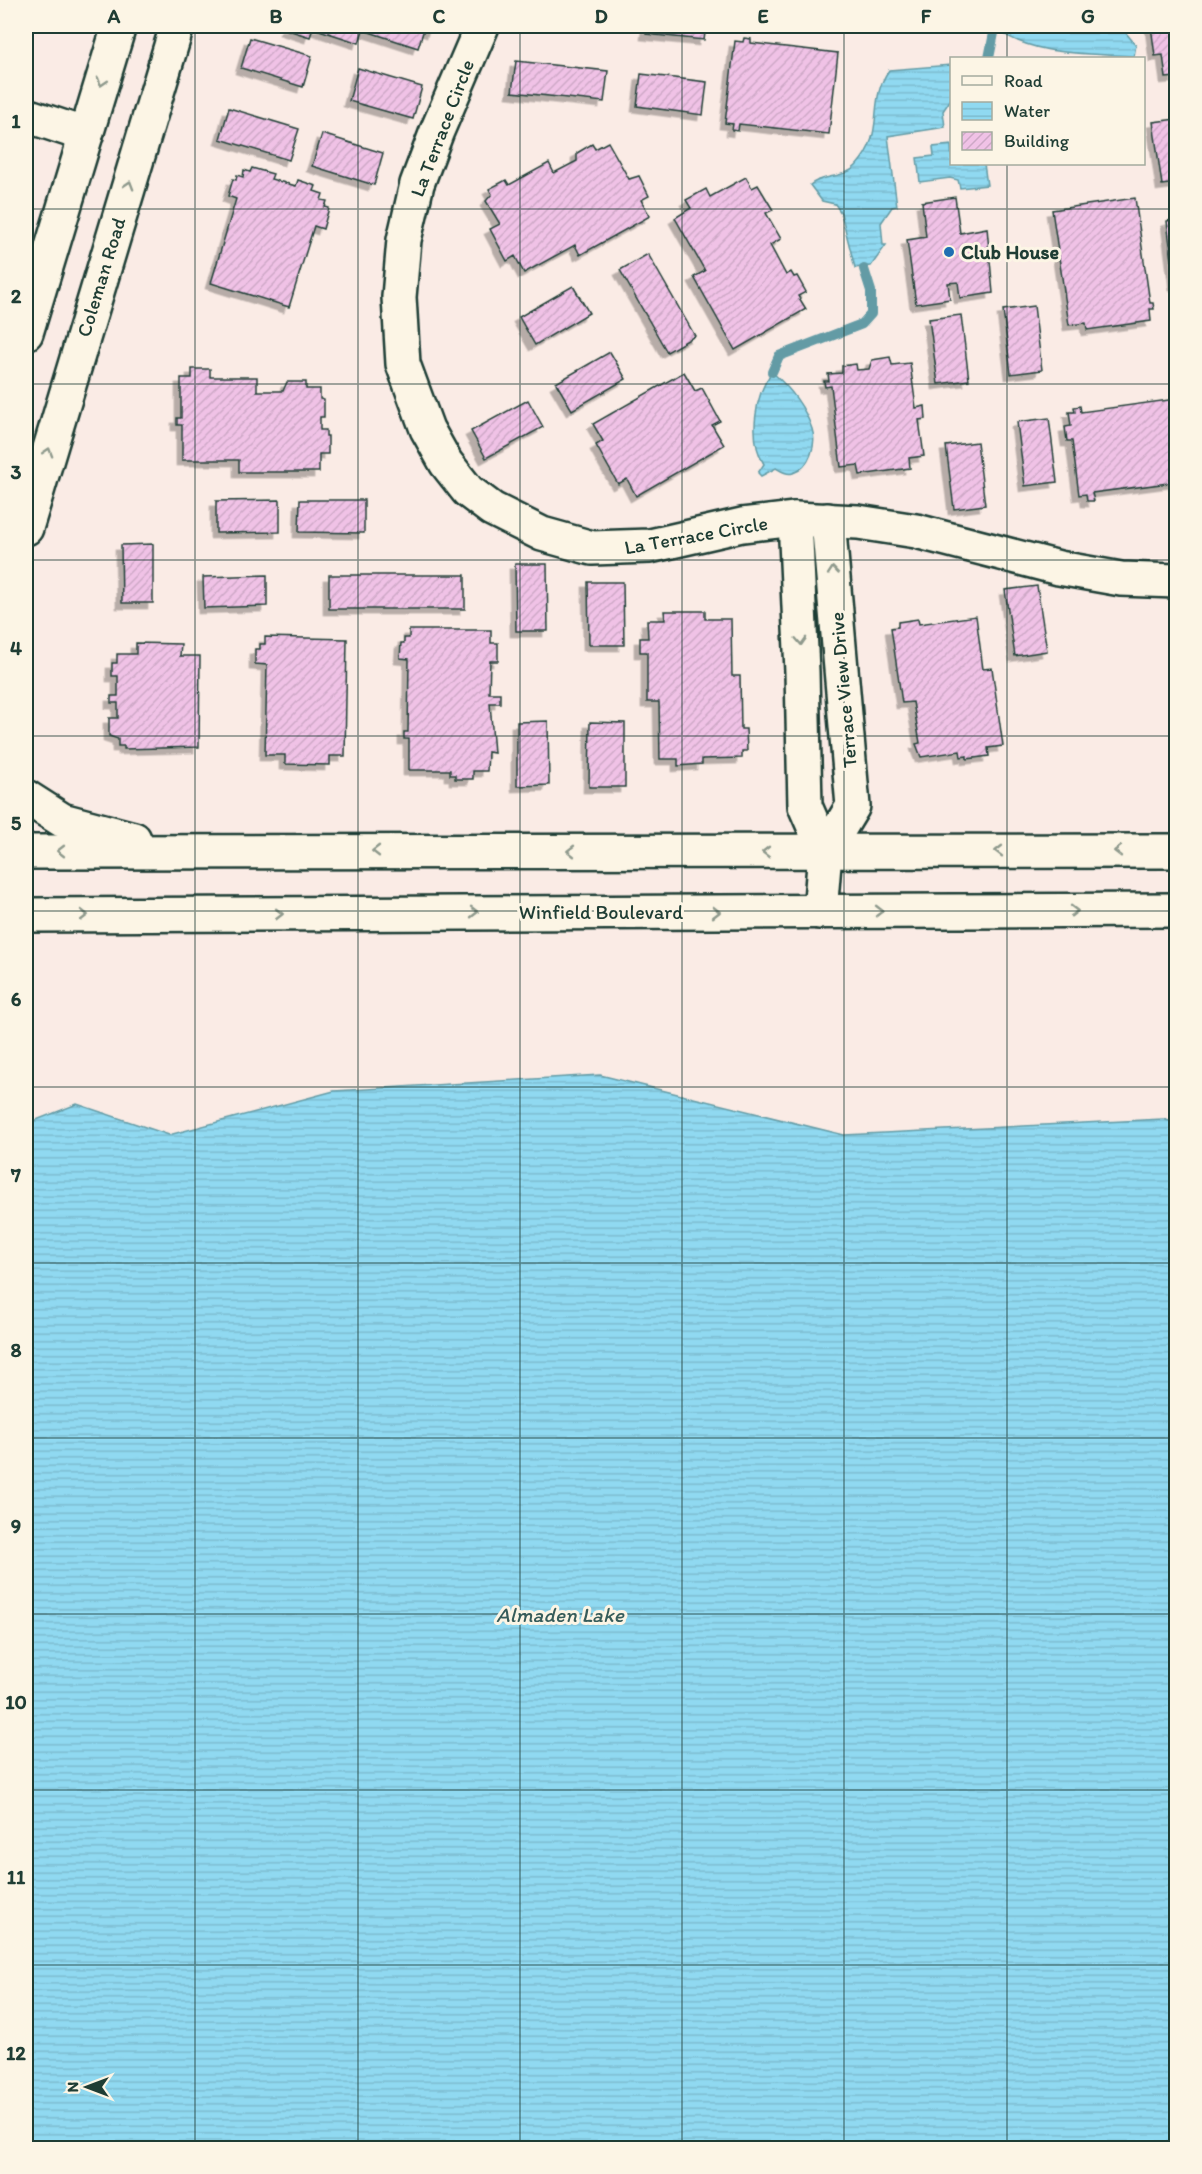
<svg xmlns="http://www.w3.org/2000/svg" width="1202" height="2174" viewBox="0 0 1202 2174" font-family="Itim,sans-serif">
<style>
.water{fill:url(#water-rules);stroke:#639ba5;stroke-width:1.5}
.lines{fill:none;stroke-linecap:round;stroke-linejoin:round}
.stream{stroke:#639ba5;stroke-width:10}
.building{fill:url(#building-hatch);stroke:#1f3d34;stroke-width:1.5;filter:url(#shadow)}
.minor-casing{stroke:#1f3d34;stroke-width:38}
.minor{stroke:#fcf5e5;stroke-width:33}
.oneway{stroke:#8e998c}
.grid{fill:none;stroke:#1f3d34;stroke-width:1.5;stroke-opacity:0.55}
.poi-dot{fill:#1f6fb2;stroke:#fcf5e5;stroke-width:2}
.labels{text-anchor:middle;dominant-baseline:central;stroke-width:6;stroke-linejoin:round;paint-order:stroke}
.street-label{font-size:20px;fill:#1f3d34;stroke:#fcf5e5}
.poi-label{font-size:20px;font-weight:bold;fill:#1f3d34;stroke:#fcf5e5;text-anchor:start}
.water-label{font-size:21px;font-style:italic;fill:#365c5a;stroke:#fcf5e5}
.neatline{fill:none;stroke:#1f3d34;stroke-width:2}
.grid-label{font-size:20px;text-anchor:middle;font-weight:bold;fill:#1f3d34}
</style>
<defs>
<pattern id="water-rules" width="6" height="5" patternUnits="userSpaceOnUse" patternTransform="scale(1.5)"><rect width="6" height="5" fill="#90d9f1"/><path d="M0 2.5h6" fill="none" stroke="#7cbbcf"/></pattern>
<pattern id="building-hatch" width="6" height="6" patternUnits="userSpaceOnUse" patternTransform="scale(1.5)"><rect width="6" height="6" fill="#f0c2e6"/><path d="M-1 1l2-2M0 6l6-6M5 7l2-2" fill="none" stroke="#cda8c6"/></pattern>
<filter id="shadow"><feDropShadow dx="-5.5" dy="5.5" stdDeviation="0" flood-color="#0004"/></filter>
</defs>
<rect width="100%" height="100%" fill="#faebe5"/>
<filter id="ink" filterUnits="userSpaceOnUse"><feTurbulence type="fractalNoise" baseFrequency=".0167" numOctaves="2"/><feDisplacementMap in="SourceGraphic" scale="12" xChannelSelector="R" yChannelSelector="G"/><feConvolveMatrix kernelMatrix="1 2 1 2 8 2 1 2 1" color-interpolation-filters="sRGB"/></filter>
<g filter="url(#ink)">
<!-- water -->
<g class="water">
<path d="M 992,26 L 1120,26 L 1136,45 L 1134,56 C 1085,53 1031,57 992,26 Z"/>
<path d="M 951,65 L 951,99 L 943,111 L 945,127 L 888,136 L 897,206 L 892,207 L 881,223 L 883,245 L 886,245 L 871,266 L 855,268 L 841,213 L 835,204 L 822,201 L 810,185 C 823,174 844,179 856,166 C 887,132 866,103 889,70 Z"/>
<path d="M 951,145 L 952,164 L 984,164 L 987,185 L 960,188 L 958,180 L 950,178 L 920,182 L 917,158 L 934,156 L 933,147 Z"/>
<path d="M 772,372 C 789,387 805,407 812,429 C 817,444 810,468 793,473 C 787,475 781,471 776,468 L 761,476 L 758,473 L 764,464 C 748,439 755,394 772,372 Z"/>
<path d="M 600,1075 L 844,1135 L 1163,1119 L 1176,1123 L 1176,2148 L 26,2148 L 26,1124 L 77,1104 L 169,1135 L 334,1091 Z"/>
</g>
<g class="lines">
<!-- stream -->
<g class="stream">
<path d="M 989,58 L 995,28"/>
<path d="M 772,372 L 779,356 L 862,324 L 871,314 L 871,291 L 864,269"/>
</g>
</g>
<!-- building -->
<g class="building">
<path d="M 287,26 L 434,26 L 432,32 L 424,29 L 418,48 L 363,30 L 359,43 L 313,28 L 310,37 L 285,29 Z"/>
<path d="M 647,26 L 706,26 L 704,40 L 646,34 Z"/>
<path d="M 1151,26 L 1176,26 L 1176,77 L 1166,78 L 1163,55 L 1155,56 Z"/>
<path d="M 250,38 L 312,56 L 303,87 L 241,68 Z"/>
<path d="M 744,38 L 751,39 L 751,43 L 838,53 L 829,134 L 739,124 L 738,131 L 732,130 L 733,124 L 725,123 L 735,41 L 743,42 Z"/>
<path d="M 516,61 L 608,71 L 604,102 L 512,92 Z"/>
<path d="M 358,68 L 422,87 L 413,119 L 349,101 Z"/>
<path d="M 641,74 L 707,82 L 703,115 L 637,106 Z"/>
<path d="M 229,108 L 299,129 L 289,160 L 220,139 Z"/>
<path d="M 1176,119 L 1176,183 L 1162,185 L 1153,122 Z"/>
<path d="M 322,134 L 383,153 L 374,185 L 312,166 Z"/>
<path d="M 608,142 L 629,179 L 639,176 L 649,196 L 641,200 L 650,216 L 580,255 L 575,245 L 524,273 L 515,256 L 507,261 L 490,229 L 500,224 L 486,201 L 492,194 L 489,189 L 506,180 L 509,185 L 549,163 L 554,173 L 577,161 L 577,153 L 592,144 L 595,149 Z"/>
<path d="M 252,168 L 273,174 L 271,179 L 296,186 L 298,180 L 316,186 L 314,191 L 323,194 L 321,200 L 327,201 L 325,207 L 329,208 L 323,229 L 314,226 L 289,307 L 211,283 L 236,199 L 228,196 L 233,179 L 236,180 L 237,175 L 243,177 L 244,170 L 250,172 Z"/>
<path d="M 746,177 L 752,188 L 758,185 L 773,210 L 766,213 L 781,239 L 770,245 L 786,275 L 791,272 L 794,277 L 797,276 L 806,292 L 798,296 L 806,309 L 735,350 L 694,277 L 705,271 L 675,218 L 691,208 L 686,200 L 706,189 L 710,197 Z"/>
<path d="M 955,197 L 960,233 L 987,228 L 993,293 L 960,298 L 958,282 L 948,283 L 950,299 L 916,304 L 907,240 L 926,237 L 922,202 Z"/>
<path d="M 1135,198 L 1150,303 L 1153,303 L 1154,309 L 1150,309 L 1151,321 L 1087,330 L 1086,323 L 1069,325 L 1052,210 Z"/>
<path d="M 1176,219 L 1176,285 L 1175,285 L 1167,221 Z"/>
<path d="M 648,254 L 695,336 L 667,352 L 620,270 Z"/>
<path d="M 573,286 L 589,313 L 535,345 L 519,317 Z"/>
<path d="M 1034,306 L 1042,370 L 1011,374 L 1003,310 Z"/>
<path d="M 961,315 L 969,380 L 938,384 L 929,319 Z"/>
<path d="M 610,352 L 626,379 L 572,410 L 556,383 Z"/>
<path d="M 890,357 L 892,365 L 910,363 L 916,408 L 925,406 L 926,419 L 919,420 L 924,456 L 909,458 L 910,468 L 860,475 L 858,465 L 841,467 L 831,386 L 825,387 L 824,381 L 829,381 L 828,374 L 842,373 L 842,366 L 856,364 L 857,370 L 869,369 L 872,360 Z"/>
<path d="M 192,369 L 210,369 L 210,377 L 257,377 L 257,391 L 283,391 L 287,382 L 306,382 L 306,389 L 320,389 L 320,399 L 324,400 L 324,417 L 320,417 L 320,430 L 326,430 L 326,436 L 328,436 L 328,454 L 319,454 L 319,472 L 239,472 L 239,460 L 182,460 L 182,425 L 177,425 L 177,418 L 181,418 L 181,378 L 192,378 Z"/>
<path d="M 684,372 L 695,391 L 702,388 L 720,421 L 712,425 L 724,445 L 636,496 L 627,479 L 618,484 L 596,445 L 603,441 L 593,424 Z"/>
<path d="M 1176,399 L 1176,482 L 1092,493 L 1094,501 L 1087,501 L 1086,494 L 1079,495 L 1072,441 L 1067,441 L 1065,427 L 1071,426 L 1069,412 L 1075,412 L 1074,407 L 1080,406 L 1081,412 Z"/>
<path d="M 528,400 L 543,427 L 486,458 L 471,431 Z"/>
<path d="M 1049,418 L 1057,482 L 1025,486 L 1017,422 Z"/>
<path d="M 977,442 L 985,505 L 954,509 L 946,446 Z"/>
<path d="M 280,500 L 280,532 L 216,533 L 216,501 Z"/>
<path d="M 300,500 L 364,500 L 364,533 L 299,532 Z"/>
<path d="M 153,544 L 153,603 L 122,603 L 121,545 Z"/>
<path d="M 515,564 L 547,564 L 548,631 L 516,631 Z"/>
<path d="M 267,575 L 267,606 L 204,608 L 203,577 Z"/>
<rect x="329" y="575" width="136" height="34"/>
<path d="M 588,582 L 623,582 L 624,645 L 589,645 Z"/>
<path d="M 1037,586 L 1047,651 L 1015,656 L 1005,590 Z"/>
<path d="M 664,611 L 705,611 L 705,619 L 731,619 L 732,676 L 740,676 L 741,729 L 746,729 L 747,751 L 742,751 L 742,758 L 702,759 L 702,764 L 678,766 L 678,759 L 660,759 L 659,702 L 647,702 L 647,652 L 640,652 L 640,638 L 648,638 L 647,620 L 665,620 Z"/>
<path d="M 976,616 L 983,669 L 992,668 L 1003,746 L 988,748 L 989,756 L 967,759 L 967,756 L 961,757 L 960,751 L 921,757 L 916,744 L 920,743 L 913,702 L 902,703 L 891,628 L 898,627 L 898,622 L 918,619 L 919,624 Z"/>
<path d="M 409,630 L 491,630 L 491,643 L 498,643 L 498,661 L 490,661 L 489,693 L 500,693 L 500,703 L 490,703 L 494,753 L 488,752 L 487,771 L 473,771 L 473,779 L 455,779 L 455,775 L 450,775 L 450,770 L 409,770 L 409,739 L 404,739 L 404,732 L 408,732 L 409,659 L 400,658 L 401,643 L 404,643 L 404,638 L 409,638 Z"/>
<path d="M 265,637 L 347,639 L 345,756 L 330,756 L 330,765 L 285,764 L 285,755 L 265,755 L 267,665 L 255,664 L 255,649 L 260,649 L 260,644 L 265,644 Z"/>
<path d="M 136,643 L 181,644 L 180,656 L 200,656 L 199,747 L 124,749 L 124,746 L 118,746 L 118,739 L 109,736 L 109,718 L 118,718 L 118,703 L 111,703 L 111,696 L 118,696 L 118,676 L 112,676 L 112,663 L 117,663 L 117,654 L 136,654 Z"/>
<path d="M 548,721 L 549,785 L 517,786 L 517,722 Z"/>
<path d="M 590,722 L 625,723 L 625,787 L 589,787 Z"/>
</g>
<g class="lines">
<defs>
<g id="minor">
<path d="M 482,26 L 437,131 L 417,184 L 404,240 L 399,297 L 403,364 L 427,429 L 446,463 L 468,491 L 492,509 L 542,534 L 592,548 L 650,546 L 742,525 L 795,519 L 858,522 L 916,531 L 1059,568 L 1121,579 L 1176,581"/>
<path d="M 26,115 L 86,135"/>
<path d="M 26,333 L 119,26"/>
<path d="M 795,519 L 802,672 L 805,806 L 825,852"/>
<path d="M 26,528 L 177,26"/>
<path d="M 26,797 L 62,820 L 134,839"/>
<path d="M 26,852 L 1176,851"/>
<path d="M 820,912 L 825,852 L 853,806 L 828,520"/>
<path d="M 26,915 L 1176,910"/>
</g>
</defs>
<!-- minor casing -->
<use href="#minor" class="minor-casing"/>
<!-- minor -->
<use href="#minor" class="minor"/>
</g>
<!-- one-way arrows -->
<defs><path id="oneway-chevron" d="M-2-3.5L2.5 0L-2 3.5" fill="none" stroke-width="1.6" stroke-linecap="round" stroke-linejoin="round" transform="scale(1.5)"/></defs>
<g class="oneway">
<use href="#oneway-chevron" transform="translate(102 82) rotate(107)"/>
<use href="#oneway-chevron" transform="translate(129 185) rotate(-73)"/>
<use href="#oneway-chevron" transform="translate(48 452) rotate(-73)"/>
<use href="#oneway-chevron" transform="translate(833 571) rotate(-95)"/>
<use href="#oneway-chevron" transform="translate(801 641) rotate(87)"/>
<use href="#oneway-chevron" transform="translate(61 851) rotate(180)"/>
<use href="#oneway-chevron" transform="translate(376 851) rotate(-180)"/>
<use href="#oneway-chevron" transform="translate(571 851) rotate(-180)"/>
<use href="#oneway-chevron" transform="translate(999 851) rotate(-180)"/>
<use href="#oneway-chevron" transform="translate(1118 851) rotate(180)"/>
<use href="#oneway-chevron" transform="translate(766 852) rotate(-180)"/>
<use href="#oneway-chevron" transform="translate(879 911)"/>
<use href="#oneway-chevron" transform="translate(1074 911)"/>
<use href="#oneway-chevron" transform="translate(474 912)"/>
<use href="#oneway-chevron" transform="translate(716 912)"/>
<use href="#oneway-chevron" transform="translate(279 914)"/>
<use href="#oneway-chevron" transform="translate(84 915)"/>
</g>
</g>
<!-- grid -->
<path class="grid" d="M 195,26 L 195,2148M 358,26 L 358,2148M 520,26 L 520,2148M 682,26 L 682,2148M 844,26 L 844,2148M 1007,26 L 1007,58M 1007,164 L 1007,2148M 26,209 L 1176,209M 26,384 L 1176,384M 26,560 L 1176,560M 26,736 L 1176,736M 26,911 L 1176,911M 26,1087 L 1176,1087M 26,1263 L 1176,1263M 26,1438 L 1176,1438M 26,1614 L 1176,1614M 26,1790 L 1176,1790M 26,1965 L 1176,1965"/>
<!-- markers -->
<circle class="poi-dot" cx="949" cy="252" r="6"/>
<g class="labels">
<!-- street labels -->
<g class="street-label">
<text transform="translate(442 128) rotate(-69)">La Terrace Circle</text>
<text transform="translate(101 277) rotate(-73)">Coleman Road</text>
<text transform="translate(696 535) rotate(-10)">La Terrace Circle</text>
<text transform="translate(843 690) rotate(-95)">Terrace View Drive</text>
<text x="601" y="912">Winfield Boulevard</text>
</g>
<!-- poi labels -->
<g class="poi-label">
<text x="961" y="252">Club House</text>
</g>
<!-- water labels -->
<g class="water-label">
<text x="560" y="1614">Almaden Lake</text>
</g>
</g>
<!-- margin -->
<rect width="1202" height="2174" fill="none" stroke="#fcf5e5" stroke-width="66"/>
<!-- legend -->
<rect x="950" y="57" width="195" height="108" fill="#fcf5e5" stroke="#a4ab9e" stroke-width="1.5"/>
<rect x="962" y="76" width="30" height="9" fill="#fcf5e5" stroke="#a4ab9e" stroke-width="1.5"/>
<text x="1004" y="87" font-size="18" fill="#1f3d34">Road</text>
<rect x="962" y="102" width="30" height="18" fill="url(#water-rules)" stroke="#a4ab9e" stroke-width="1.5"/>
<text x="1004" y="117" font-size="18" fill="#1f3d34">Water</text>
<rect x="962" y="132" width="30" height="18" fill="url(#building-hatch)" stroke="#a4ab9e" stroke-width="1.5"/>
<text x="1004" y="147" font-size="18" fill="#1f3d34">Building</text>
<!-- north arrow -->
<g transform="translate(87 2087) rotate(270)" stroke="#fcf5e5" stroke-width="4.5" paint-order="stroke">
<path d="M0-4.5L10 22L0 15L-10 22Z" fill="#1f3d34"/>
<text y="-9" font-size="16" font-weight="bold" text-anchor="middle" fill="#1f3d34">N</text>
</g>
<rect x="33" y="33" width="1136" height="2108" class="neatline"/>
<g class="grid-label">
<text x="114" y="23">A</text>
<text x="276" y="23">B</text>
<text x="439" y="23">C</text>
<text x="601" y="23">D</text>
<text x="763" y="23">E</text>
<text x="926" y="23">F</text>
<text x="1088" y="23">G</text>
<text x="16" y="128">1</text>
<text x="16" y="303">2</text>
<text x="16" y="479">3</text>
<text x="16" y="655">4</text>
<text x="16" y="830">5</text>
<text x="16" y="1006">6</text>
<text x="16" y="1182">7</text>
<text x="16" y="1357">8</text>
<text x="16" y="1533">9</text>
<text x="16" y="1709">10</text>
<text x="16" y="1884">11</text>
<text x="16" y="2060">12</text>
</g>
</svg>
